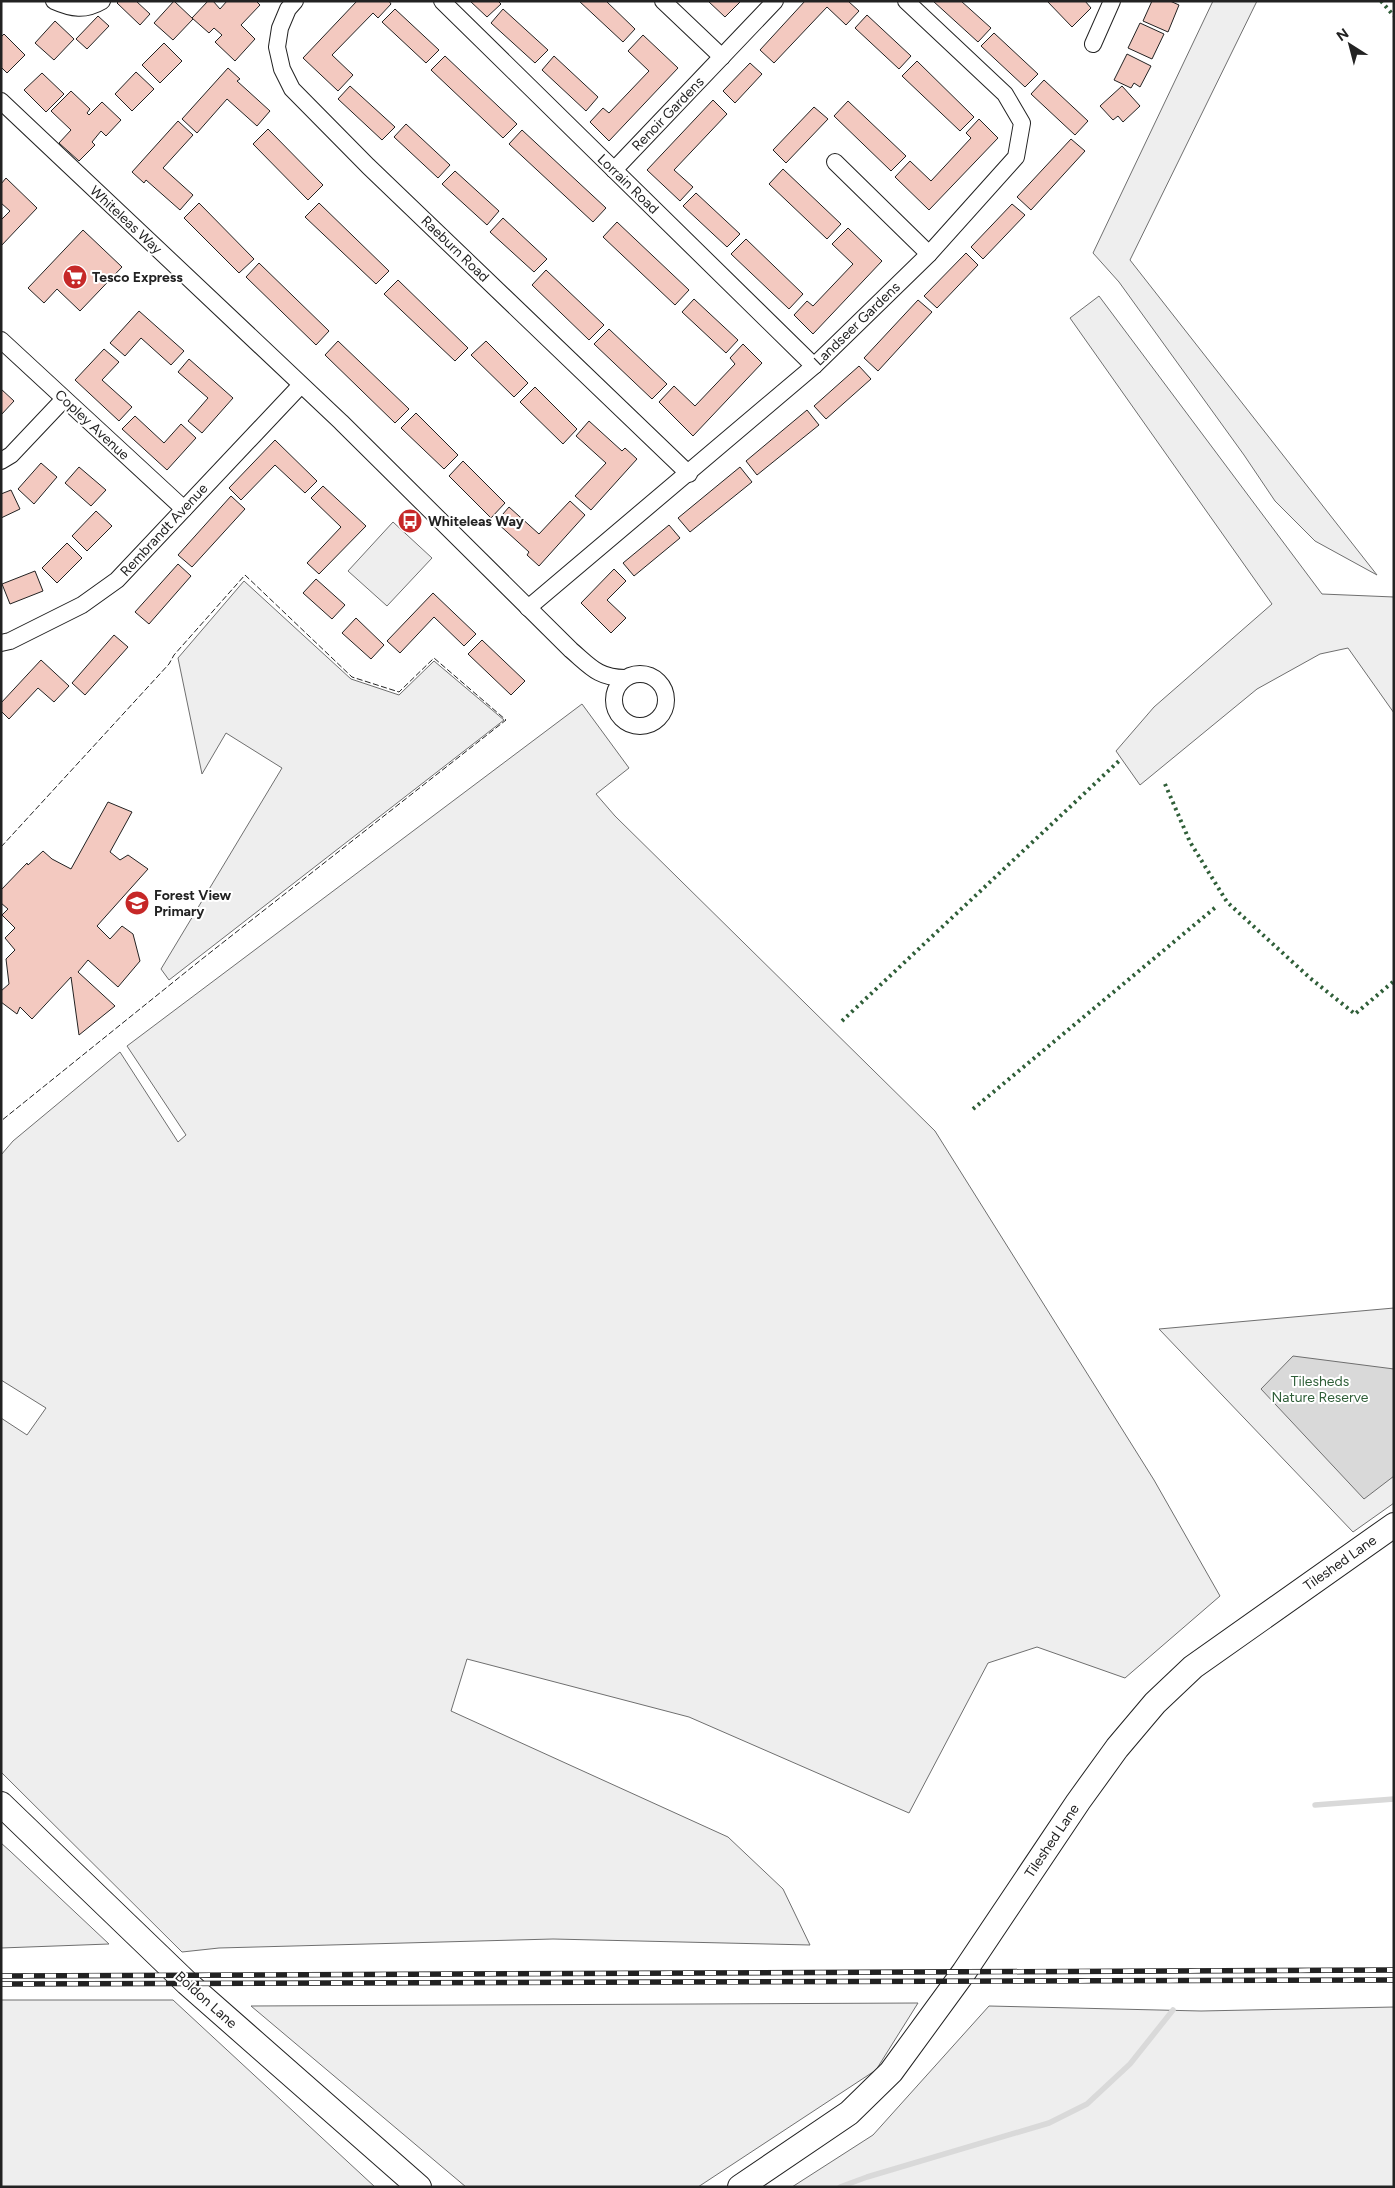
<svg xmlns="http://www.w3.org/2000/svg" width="1395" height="2188" viewBox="0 0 1395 2188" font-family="Figtree,sans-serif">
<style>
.green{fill:#eee;stroke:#6f6f6f}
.water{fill:#d9d9d9;stroke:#6f6f6f}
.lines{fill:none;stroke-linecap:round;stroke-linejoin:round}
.stream{stroke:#d9d9d9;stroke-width:5.5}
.building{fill:#f3c9c0;stroke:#222}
.street-casing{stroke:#222;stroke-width:18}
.secondary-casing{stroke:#222;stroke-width:26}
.street{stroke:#fff;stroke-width:16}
.secondary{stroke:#fff;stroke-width:24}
.rail-casing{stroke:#222;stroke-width:5.5}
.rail{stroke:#fff;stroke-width:4;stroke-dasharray:11;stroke-linecap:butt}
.hedge{stroke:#2f5e38;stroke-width:4;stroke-dasharray:2.5 4;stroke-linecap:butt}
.fence{stroke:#222;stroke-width:1;stroke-dasharray:6 2.5;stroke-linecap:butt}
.labels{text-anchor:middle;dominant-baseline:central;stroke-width:4;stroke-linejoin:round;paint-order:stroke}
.street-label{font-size:14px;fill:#222;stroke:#fff}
.poi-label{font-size:14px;font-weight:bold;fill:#222;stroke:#fff;text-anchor:start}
.park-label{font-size:14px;fill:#2f5e38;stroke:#fff}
</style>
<rect width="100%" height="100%" fill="#fff"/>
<!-- green -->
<g class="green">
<path d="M 1213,1 L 1257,1 L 1130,260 L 1377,575 L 1315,541 L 1275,501 L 1244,455 L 1119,282 L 1093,253 Z"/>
<path d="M 1099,296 L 1322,594 L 1394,597 L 1394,713 L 1348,648 L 1320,654 L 1257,689 L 1140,785 L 1116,751 L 1154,707 L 1272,604 L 1070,318 Z"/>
<path d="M 393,522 L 432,558 L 387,606 L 348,571 Z"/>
<path d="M 244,581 L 351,679 L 399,695 L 434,661 L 504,720 L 169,980 L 161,969 L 282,768 L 226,733 L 202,774 L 178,658 Z"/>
<path d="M 582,704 L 629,768 L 596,794 L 615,816 L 935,1131 L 1154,1480 L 1220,1596 L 1125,1678 L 1037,1647 L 988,1663 L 909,1813 L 689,1717 L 467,1659 L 451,1711 L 728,1837 L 783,1889 L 810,1945 L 553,1939 L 219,1948 L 182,1952 L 1,1772 L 1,1418 L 27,1435 L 46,1408 L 1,1380 L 1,1155 L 13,1141 L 120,1052 L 178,1142 L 186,1135 L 127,1046 Z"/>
<path d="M 1394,1308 L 1394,1503 L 1353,1532 L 1159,1329 Z"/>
<path d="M 1,1843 L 10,1851 L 109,1944 L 1,1948 Z"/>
<path d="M 1,2000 L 173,2000 L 375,2187 L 1,2187 Z"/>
<path d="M 918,2003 L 876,2070 L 698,2187 L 466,2187 L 251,2006 Z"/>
<path d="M 989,2006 L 1201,2011 L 1394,2007 L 1394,2187 L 792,2187 L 873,2135 Z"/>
</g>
<!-- water -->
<path class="water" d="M 1293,1356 L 1394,1369 L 1394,1476 L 1364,1499 L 1261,1389 Z"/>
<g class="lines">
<!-- stream -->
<g class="stream">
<path d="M 1315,1805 L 1394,1799"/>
<path d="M 840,2187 L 867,2177 L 1049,2123 L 1087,2104 L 1130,2064 L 1173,2010"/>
</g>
</g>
<!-- building -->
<g class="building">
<path d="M 119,1 L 136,1 L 150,14 L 140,25 L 117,3 Z"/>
<path d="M 174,1 L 193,19 L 173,40 L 154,23 Z"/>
<path d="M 208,1 L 213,1 L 220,9 L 227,1 L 256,1 L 260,5 L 241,25 L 255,39 L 235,61 L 215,42 L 222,35 L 214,28 L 209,33 L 192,18 Z"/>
<path d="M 357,1 L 389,1 L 391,4 L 378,18 L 373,13 L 332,55 L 353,75 L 338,91 L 303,58 Z"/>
<path d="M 470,1 L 498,1 L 501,4 L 487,17 Z"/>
<path d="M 579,1 L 606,1 L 635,29 L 623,42 Z"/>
<path d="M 708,1 L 741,1 L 725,17 Z"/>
<path d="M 805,1 L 848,1 L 859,11 L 846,25 L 827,7 L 774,63 L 760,50 Z"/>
<path d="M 933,1 L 961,1 L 991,28 L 978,42 Z"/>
<path d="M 1047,1 L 1085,1 L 1091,8 L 1072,27 Z"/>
<path d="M 1152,1 L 1170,1 L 1179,5 L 1168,32 L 1143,21 Z"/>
<path d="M 395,9 L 439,50 L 426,63 L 382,22 Z"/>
<path d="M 503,9 L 548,50 L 535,63 L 491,23 Z"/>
<path d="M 867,15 L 911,56 L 899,69 L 855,28 Z"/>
<path d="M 98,16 L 109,26 L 87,49 L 76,39 Z"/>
<path d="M 55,21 L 74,39 L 54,60 L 35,43 Z"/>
<path d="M 1140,23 L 1164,34 L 1152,59 L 1128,48 Z"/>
<path d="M 994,33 L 1038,74 L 1025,87 L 981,46 Z"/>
<path d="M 4,34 L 25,55 L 7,73 L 1,67 L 1,37 Z"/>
<path d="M 643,35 L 678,68 L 609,141 L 590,122 L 603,108 L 609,113 L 649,71 L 628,51 Z"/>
<path d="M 164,43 L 182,61 L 160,83 L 142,65 Z"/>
<path d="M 1127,54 L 1151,66 L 1140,87 L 1134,83 L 1131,88 L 1114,80 Z"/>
<path d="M 445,56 L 517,124 L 503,138 L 431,70 Z"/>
<path d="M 554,56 L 598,97 L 586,111 L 542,70 Z"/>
<path d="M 917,61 L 974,117 L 960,131 L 902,76 Z"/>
<path d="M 750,63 L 762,74 L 735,103 L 723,91 Z"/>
<path d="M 228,68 L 240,79 L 237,81 L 270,111 L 257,126 L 227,99 L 197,133 L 182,119 Z"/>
<path d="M 136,72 L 154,89 L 132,111 L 115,94 Z"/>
<path d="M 42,73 L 64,94 L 46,112 L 24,90 Z"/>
<path d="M 1044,80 L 1088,121 L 1075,135 L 1031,94 Z"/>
<path d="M 350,86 L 395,127 L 382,140 L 338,99 Z"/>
<path d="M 1122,86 L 1140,106 L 1123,122 L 1118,116 L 1113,120 L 1100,106 Z"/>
<path d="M 71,91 L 90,109 L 87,113 L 89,115 L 102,102 L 121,120 L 106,136 L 101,131 L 92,142 L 95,145 L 79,161 L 59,143 L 71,130 L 51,111 Z"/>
<path d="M 713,100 L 727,114 L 674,170 L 693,187 L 680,201 L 647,170 Z"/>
<path d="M 848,101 L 906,156 L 891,171 L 834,116 Z"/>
<path d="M 814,107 L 828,119 L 786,163 L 773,150 Z"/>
<path d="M 979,119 L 998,138 L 929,210 L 895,177 L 910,161 L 931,181 L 971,138 L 966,133 Z"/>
<path d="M 178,121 L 193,135 L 163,168 L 193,195 L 180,210 L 146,180 L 144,183 L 132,172 Z"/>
<path d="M 406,124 L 450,165 L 438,178 L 394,137 Z"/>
<path d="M 268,129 L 323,185 L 308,200 L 253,144 Z"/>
<path d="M 522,130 L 606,208 L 593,222 L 509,144 Z"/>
<path d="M 1071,139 L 1085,151 L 1031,210 L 1017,197 Z"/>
<path d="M 783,169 L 841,224 L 827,239 L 769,184 Z"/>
<path d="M 455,171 L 499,211 L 487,225 L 442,184 Z"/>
<path d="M 6,178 L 37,208 L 1,246 L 1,220 L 10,211 L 1,203 L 1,184 Z"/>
<path d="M 696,193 L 740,234 L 727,247 L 683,206 Z"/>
<path d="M 199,203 L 254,259 L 239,273 L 184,218 Z"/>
<path d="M 319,203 L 389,271 L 376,284 L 305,217 Z"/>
<path d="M 1012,204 L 1025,215 L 983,259 L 971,247 Z"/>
<path d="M 503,218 L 547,259 L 534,272 L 490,232 Z"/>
<path d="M 617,222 L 689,290 L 675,305 L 603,237 Z"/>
<path d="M 848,228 L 882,261 L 813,334 L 794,315 L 807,301 L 813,306 L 853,264 L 832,244 Z"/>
<path d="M 83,230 L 122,267 L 80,311 L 57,289 L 44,303 L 28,288 Z"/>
<path d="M 746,239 L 803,294 L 789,309 L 731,254 Z"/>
<path d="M 966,253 L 978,265 L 937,308 L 924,296 Z"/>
<path d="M 259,263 L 329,331 L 316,345 L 246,277 Z"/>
<path d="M 546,270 L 604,325 L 589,340 L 532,285 Z"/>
<path d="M 398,280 L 468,348 L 455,361 L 384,294 Z"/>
<path d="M 694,299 L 738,340 L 726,353 L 682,312 Z"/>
<path d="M 918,300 L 932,312 L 878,371 L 864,358 Z"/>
<path d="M 139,311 L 184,351 L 171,365 L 141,338 L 125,356 L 110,343 Z"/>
<path d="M 609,329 L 667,384 L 652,399 L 594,344 Z"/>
<path d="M 338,341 L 409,409 L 395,423 L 325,355 Z"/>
<path d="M 486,341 L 528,383 L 514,397 L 471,355 Z"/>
<path d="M 743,344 L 762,363 L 693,436 L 659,402 L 674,386 L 695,406 L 735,364 L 730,358 Z"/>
<path d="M 104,349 L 119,362 L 102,380 L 132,407 L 119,421 L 75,380 Z"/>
<path d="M 189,359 L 233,398 L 202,433 L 188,421 L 208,398 L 178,372 Z"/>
<path d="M 859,366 L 871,379 L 826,419 L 814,406 Z"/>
<path d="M 535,387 L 577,429 L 563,444 L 520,402 Z"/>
<path d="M 1,389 L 14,401 L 1,415 Z"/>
<path d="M 807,410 L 819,425 L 757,475 L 746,461 Z"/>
<path d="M 416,413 L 458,455 L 444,469 L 401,428 Z"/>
<path d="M 135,416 L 164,443 L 181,424 L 196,438 L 167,470 L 122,429 Z"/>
<path d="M 589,421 L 622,451 L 625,448 L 637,459 L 591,510 L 575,496 L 606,463 L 576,436 Z"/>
<path d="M 275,440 L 317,481 L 305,493 L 275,465 L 241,500 L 229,488 Z"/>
<path d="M 463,461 L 505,503 L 491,518 L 449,476 Z"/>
<path d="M 41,463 L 57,477 L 34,504 L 18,489 Z"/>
<path d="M 79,467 L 106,490 L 91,506 L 65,483 Z"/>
<path d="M 740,467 L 752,482 L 690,532 L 678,518 Z"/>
<path d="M 323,486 L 366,526 L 319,574 L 307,563 L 341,527 L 311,498 Z"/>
<path d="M 11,490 L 20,509 L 1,518 L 1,494 Z"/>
<path d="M 231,496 L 245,509 L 192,567 L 178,555 Z"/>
<path d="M 570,501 L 585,515 L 539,566 L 527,555 L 529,552 L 496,522 L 509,507 L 539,534 Z"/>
<path d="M 96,511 L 112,526 L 87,551 L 72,536 Z"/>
<path d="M 669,525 L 680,538 L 634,576 L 623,563 Z"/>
<path d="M 67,543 L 82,558 L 57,583 L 42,568 Z"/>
<path d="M 178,564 L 191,576 L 149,624 L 135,612 Z"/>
<path d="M 614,569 L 626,581 L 607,600 L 626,618 L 611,633 L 581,603 Z"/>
<path d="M 35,571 L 43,591 L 10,604 L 2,584 Z"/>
<path d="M 316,579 L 345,605 L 332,619 L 303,593 Z"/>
<path d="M 433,593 L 476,634 L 464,646 L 434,617 L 400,653 L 387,641 Z"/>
<path d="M 356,618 L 384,645 L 371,659 L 342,633 Z"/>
<path d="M 114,635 L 128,647 L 85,695 L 72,683 Z"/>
<path d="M 482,640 L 525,681 L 511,695 L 468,654 Z"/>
<path d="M 41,660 L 69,686 L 54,702 L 38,688 L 9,719 L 1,711 L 1,703 Z"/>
<path d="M 108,802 L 132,812 L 110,852 L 120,860 L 128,855 L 148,869 L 97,926 L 110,939 L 122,926 L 133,934 L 140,961 L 118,987 L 88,960 L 78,972 L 115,1006 L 79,1035 L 71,977 L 32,1019 L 20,1007 L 17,1014 L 1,1002 L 1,991 L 9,984 L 6,959 L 15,950 L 5,938 L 15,928 L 2,915 L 8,909 L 1,903 L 1,890 L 27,863 L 28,865 L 43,851 L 52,859 L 71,869 Z"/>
</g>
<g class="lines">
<defs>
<g id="street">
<path d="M 54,1 C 72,9 85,11 102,1"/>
<path d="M 295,1 L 288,9 L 280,28 L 277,47 L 282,69 L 292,89 L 368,166 L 689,474"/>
<path d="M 442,1 L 814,366"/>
<path d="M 663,1 L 722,57"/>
<path d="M 1093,44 L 1112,1"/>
<path d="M 1,101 L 341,422 L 571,650 C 590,666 598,678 625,678"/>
<path d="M 835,162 L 929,254"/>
<path d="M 614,170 L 775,1"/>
<path d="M 1,340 L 184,509"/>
<path d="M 1,461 L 11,455 L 64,399"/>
<path d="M 528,608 L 814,366 L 929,254 L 1016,157 L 1022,123 L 1005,94 L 906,1"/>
<path d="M 1,643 L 10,641 L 82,605 L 117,580 L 301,385"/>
<circle cx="640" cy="700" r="26"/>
</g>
<g id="secondary">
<path d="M 1,1804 L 187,1983 L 419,2187"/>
<path d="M 740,2187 L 849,2113 L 891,2072 L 964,1972 L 1078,1802 L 1117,1748 L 1155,1703 L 1193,1667 L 1394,1525"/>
</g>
</defs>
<!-- street casing -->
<use href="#street" class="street-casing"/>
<!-- secondary casing -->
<use href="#secondary" class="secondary-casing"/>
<!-- street -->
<use href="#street" class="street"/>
<!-- secondary -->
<use href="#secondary" class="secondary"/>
<defs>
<g id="rail">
<path d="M 1,1976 L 1394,1970"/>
<path d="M 1,1984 L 1394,1980"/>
</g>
</defs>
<!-- rail casing -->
<use href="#rail" class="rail-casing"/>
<!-- rail -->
<use href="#rail" class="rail"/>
<!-- hedge -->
<g class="hedge">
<path d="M 1381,1 L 1394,16"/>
<path d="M 1165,784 L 1190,842 L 1227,902 L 1310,978 L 1355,1014 L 1394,981"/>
<path d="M 842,1021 L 1121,759"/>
<path d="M 973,1109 L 1217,906"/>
</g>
<!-- fence -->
<path class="fence" d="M 1,847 L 169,664 L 174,655 L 245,575 L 352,677 L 399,692 L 434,658 L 506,720 L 202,959 L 1,1121"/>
</g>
<!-- icons -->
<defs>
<symbol id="supermarket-disc" viewBox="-11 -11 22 22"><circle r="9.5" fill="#c62828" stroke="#fff"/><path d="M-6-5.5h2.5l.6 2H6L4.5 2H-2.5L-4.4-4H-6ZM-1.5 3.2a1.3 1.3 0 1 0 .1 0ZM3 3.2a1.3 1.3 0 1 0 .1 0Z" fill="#fff"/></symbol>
<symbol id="bus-disc" viewBox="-11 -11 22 22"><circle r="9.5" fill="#c62828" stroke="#fff"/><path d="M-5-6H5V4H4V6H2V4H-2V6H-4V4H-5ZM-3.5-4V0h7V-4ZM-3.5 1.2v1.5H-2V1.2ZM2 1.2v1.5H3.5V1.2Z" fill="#fff"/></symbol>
<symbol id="school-disc" viewBox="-11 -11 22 22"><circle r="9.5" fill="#c62828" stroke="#fff"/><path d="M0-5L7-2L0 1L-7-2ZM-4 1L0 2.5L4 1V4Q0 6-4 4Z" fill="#fff"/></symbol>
</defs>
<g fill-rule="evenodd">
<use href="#supermarket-disc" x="61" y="263" width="28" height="28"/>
<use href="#bus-disc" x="396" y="507" width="28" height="28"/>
<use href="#school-disc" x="123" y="889" width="28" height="28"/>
</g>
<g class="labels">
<!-- street labels -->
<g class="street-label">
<text transform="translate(668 114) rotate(-46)">Renoir Gardens</text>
<text transform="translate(628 184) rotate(44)">Lorrain Road</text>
<text transform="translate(126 220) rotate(43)">Whiteleas Way</text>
<text transform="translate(455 249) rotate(44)">Raeburn Road</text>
<text transform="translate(857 324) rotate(-44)">Landseer Gardens</text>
<text transform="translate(92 425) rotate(43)">Copley Avenue</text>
<text transform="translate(164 530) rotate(-47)">Rembrandt Avenue</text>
<text transform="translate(1340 1563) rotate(-35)">Tileshed Lane</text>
<text transform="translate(1052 1841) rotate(-56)">Tileshed Lane</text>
<text transform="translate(206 2000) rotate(42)">Boldon Lane</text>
</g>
<!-- poi labels -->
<g class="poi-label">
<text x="92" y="277">Tesco Express</text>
<text x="428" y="521">Whiteleas Way</text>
<text x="154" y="895">Forest View<tspan x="154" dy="16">Primary</tspan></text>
</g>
<!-- park labels -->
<g class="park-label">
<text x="1320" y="1381">Tilesheds<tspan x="1320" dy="16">Nature Reserve</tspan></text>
</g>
</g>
<!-- border -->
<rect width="1395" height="2188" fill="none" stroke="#222222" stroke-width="5"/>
<!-- north arrow -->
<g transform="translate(1350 45) rotate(324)" stroke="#ffffff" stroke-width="4" paint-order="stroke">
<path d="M0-4L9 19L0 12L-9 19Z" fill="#222222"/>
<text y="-8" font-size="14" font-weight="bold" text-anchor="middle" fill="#222222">N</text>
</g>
</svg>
